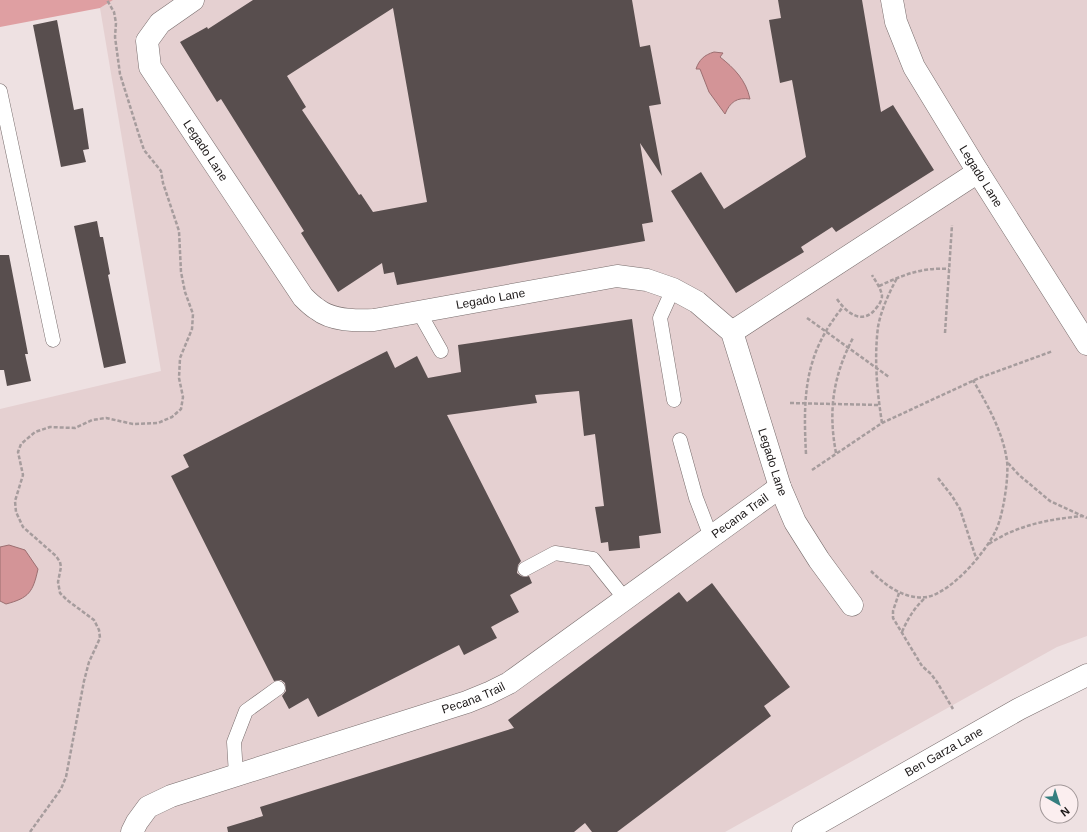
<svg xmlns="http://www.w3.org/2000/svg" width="1087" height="832" viewBox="0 0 1087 832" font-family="Arial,sans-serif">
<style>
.built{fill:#e5d0d1}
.forest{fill:#df9fa2}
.water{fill:#d39497;stroke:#9c6f71}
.building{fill:#584e4e;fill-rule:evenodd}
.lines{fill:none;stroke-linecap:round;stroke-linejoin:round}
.lane-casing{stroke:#786d6d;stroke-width:15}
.street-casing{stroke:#786d6d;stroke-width:23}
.secondary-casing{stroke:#786d6d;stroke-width:23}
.path{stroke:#a69c9d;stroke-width:2.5;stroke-dasharray:4 2;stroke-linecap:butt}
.lane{stroke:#fff;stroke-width:14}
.street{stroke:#fff;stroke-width:22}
.secondary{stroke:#fff;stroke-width:22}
.labels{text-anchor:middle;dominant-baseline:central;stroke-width:4;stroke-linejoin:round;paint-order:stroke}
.street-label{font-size:12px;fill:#1c1818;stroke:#fbeeef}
</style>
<rect width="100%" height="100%" fill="#eee1e2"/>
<!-- built -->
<path class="built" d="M 113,0 L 1087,0 L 1087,636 L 1057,647 L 725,832 L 0,832 L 0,409 L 161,371 L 100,8 Z"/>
<!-- forest -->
<path class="forest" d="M 0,0 L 113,0 L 100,8 L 0,27 Z"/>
<!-- water -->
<g class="water">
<path d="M 714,52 L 723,53 L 720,57 C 734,68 746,80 750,99 C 737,97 730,102 725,114 L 709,92 L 700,69 L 696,69 C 699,60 704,55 714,52 Z"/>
<path d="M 9,545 L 25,550 L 38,569 C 33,592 29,598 6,604 L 0,601 L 0,547 Z"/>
</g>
<!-- building -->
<g class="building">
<path d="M 253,0 L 632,0 L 640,47 L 650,45 L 661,104 L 649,106 L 662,176 L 640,143 L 653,222 L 642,224 L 645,241 L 397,285 L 394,272 L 384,274 L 382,263 L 338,292 L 301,233 L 304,231 L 221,99 L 217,102 L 180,42 L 207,27 L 208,29 ZM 393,8 L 427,202 L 373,212 L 361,194 L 359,195 L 302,110 L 306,107 L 287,76 Z"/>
<path d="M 778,0 L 862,0 L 881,112 L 893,105 L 934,170 L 836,232 L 832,227 L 801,247 L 804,252 L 736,293 L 671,191 L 701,172 L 724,209 L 806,157 L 792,80 L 780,83 L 769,20 L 781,18 Z"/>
<path d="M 57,20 L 74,110 L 83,108 L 89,149 L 83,150 L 86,162 L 61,167 L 33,25 Z"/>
<path d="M 97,221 L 100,237 L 103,237 L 110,274 L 108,275 L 126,363 L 104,368 L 74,226 Z"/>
<path d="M 0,255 L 9,255 L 28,354 L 25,354 L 31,381 L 7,386 L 4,370 L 0,370 Z"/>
<path d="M 632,319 L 661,533 L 639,536 L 640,548 L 609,551 L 608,542 L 601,543 L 595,507 L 604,506 L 595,434 L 584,436 L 579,391 L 535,395 L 537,403 L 447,415 L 521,561 L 518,565 L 517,573 L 521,576 L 525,577 L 529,576 L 532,583 L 510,595 L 519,612 L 491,627 L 497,638 L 464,655 L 459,645 L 318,717 L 308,698 L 289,709 L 282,696 L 286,691 L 285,683 L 281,680 L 274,681 L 171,476 L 189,467 L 183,455 L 387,351 L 395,368 L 417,356 L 428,378 L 461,372 L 458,345 Z"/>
<path d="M 712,583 L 790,687 L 764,706 L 771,716 L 617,832 L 592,832 L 585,823 L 574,832 L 228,832 L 227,827 L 263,816 L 260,807 L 514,728 L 508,720 L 679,592 L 687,602 Z"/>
</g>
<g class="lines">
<defs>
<g id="lane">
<path d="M 0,91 L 53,340"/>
<path d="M 673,289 L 660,318 L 674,400"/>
<path d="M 419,312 L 441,351"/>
<path d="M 680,440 L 696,498 L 711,537"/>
<path d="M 525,569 L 555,553 L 593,559 L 625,599"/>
<path d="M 236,775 L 234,742 L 246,711 L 278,688"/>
</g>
<g id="street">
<path id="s1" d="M 193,0 L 160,23 L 147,41 L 150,67 L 303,297 C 307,301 312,306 317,309 C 332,321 356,321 374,320 L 617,276 L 647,280 L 673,289 L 697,302 L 732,332 L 780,487 L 795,522 L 819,560 L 852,605"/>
<path id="s2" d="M 892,0 L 896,22 L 914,67 L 978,172 L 1087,344"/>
<path d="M 732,332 L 978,172"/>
<path id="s3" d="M 132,832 L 137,822 L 148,807 L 171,796 L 467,702 L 489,693 L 509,683 L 780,487"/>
</g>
<g id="secondary">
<path id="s4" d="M 803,832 L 1019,709 L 1087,675"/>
</g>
</defs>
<!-- lane casing -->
<use href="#lane" class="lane-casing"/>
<!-- street casing -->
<use href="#street" class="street-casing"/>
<!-- secondary casing -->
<use href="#secondary" class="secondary-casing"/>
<!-- path -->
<g class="path">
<path d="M 879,286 C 903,275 922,267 949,269"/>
<path d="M 837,299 C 847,314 864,326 877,307 C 880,304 882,299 882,296 C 881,288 876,282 872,275"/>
<path d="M 807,318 L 889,377"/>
<path d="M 945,333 L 952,225"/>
<path d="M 790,403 L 879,405"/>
<path d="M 882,423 C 877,391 874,359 878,327 C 881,310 889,293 897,278"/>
<path d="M 836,453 C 828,411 833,376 853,338"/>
<path d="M 806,454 C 803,396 804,354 843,307"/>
<path d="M 1008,463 L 1019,475 L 1050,501 L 1087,518"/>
<path d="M 812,470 L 882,423 L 979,378 L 1053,351"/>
<path d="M 938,478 L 952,496 L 960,509 L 976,558"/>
<path d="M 989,544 C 1017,525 1050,519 1083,516"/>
<path d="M 871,571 C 886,586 905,600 927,597 C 952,592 986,552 996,530 C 1003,516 1009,477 1007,461 C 1003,432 988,406 973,380"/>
<path d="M 899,593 L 893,611 L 893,618 L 922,666 L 931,674 L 937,682 L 953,709"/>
<path d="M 902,632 C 908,618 915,607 926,597"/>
<path d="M 30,832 L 61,789 L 66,777 L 84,681 L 89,662 L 100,638 L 99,630 L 94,620 L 67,600 L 60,593 L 58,582 L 61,567 L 60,562 L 56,556 L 23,527 L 16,512 L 15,501 L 23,475 L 18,452 L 21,444 L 35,432 L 50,427 L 75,428 L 92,420 L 106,418 L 133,424 L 158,423 L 172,417 L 181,409 L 183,397 L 179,378 L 180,358 L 192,329 L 193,314 L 185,292 L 181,272 L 179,231 L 163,183 L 161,171 L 144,150 L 139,135 L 120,74 L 115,37 L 116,23 L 114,12 L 107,0"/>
</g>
<!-- lane -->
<use href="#lane" class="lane"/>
<!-- street -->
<use href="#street" class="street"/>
<!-- secondary -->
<use href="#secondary" class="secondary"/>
</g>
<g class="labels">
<!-- street labels -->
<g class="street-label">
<text stroke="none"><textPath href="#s1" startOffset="189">Legado Lane</textPath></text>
<text stroke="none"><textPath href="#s2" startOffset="199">Legado Lane</textPath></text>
<text stroke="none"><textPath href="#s1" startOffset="561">Legado Lane</textPath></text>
<text stroke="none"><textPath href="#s1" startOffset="957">Legado Lane</textPath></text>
<text stroke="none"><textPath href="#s3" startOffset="697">Pecana Trail</textPath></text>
<text stroke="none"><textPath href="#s3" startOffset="373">Pecana Trail</textPath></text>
<text stroke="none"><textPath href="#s4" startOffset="162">Ben Garza Lane</textPath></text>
</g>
</g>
<!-- north arrow -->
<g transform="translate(1059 804) rotate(141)"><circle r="19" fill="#fbeeef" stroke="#a29899"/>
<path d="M0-3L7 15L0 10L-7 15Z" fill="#357e7f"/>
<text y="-6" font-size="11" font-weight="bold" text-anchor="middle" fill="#1c1818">N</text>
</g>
</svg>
